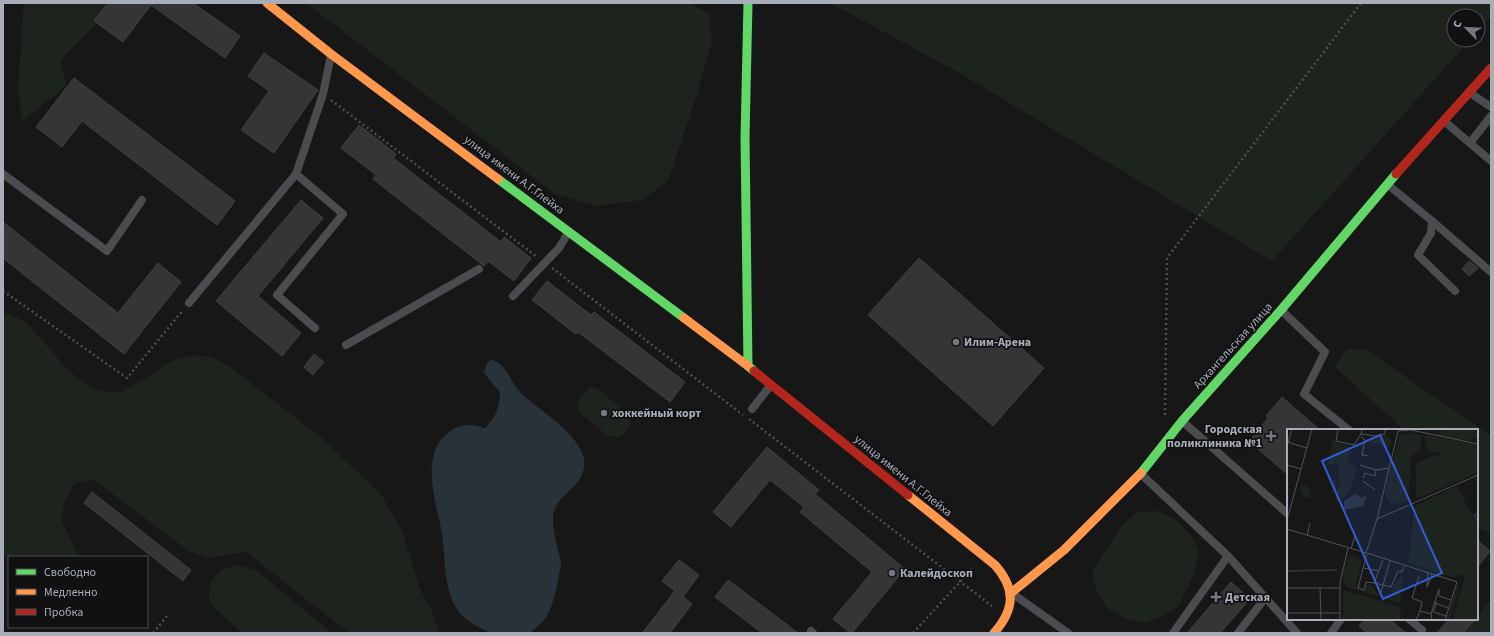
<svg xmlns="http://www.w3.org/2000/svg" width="1494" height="636" viewBox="0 0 1494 636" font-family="'Source Sans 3',sans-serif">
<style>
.green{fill:#1d241e}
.water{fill:#2a3239}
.building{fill:#353536;stroke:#3f4043}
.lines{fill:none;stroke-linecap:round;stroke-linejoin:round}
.path{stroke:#4d4e52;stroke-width:2.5;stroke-dasharray:2 3;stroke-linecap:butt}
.lane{stroke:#4b4c50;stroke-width:8}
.fast{stroke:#63d668;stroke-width:9}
.slow{stroke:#ff974d;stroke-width:9}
.jam{stroke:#b3261e;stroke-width:9}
.poi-dot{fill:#757880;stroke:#111113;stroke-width:1.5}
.labels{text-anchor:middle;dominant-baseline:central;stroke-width:3.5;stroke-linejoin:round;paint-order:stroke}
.street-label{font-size:12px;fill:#a8adb8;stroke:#111113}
.poi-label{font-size:12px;font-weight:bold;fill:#a8adb8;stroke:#111113;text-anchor:start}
.inset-river{fill:none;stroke:#2a3239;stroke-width:2}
.inset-road{fill:none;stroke:#515357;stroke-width:1}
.view{fill:#325cd3;fill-opacity:0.15;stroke:#325cd3;stroke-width:2}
.inset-edge{fill:none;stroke:#a8adb8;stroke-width:2}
</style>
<rect width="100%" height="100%" fill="#171717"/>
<!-- green -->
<g class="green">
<path d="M 24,3 L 117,3 L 60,61 L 67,85 L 22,122 L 18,88 Z"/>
<path d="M 306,3 L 690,3 L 709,14 L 712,41 L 696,97 L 668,181 L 642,200 L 596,206 L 555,194 Z"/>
<path d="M 830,3 L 1491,3 L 1491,16 L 1478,31 L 1478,16 L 1454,16 L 1454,40 L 1470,40 L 1272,261 L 958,72 Z"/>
<path d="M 3,313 L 10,314 L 28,324 L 67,369 L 83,382 L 100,391 L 121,393 L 172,361 L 192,355 L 211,357 L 230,367 L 322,438 L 382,496 L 402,531 L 420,589 L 431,609 L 439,633 L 349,633 L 246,552 L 207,558 L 189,551 L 93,479 L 74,484 L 64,502 L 62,521 L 79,557 L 9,557 L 9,560 L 3,557 Z"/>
<path d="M 1347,349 L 1367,350 L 1491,436 L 1491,534 L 1477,527 L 1477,430 L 1402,430 L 1396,422 L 1335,367 Z"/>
<path d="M 589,387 L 597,388 L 630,416 L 631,427 L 620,437 L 608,436 L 578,411 L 577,403 Z"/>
<path d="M 1158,511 L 1176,520 L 1190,534 L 1199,552 L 1195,571 L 1179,606 L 1162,617 L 1144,623 L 1124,618 L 1107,608 L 1097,592 L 1092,572 L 1122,525 L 1138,512 Z"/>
<path d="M 236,565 L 256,570 L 332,633 L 242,633 L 212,606 L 209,598 L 210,583 L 220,570 Z"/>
<path d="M 1491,599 L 1491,633 L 1465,633 Z"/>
</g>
<!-- water -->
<path class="water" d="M 491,360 C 506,362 511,383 520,392 C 538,410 579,433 584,459 C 588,487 553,494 553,519 C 553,530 556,540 558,551 C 559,554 561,559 561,563 C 561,567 559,572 559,576 C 555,595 552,615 537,627 C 534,629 532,632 529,633 C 521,635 511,633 503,633 C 488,633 486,631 473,624 C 441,605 447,566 442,534 C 437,504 418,454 449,432 C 462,423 470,424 485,428 C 497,415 499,409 500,392 L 488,378 L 484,372 L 487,363 Z"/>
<!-- building -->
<g class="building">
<path d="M 108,3 L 193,3 L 240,36 L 225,58 L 151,5 L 123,42 L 94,21 Z"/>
<path d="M 264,53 L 318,90 L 274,153 L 241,130 L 269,91 L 248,76 Z"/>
<path d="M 74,78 L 235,201 L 217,225 L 82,121 L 62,147 L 36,127 Z"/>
<path d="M 359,125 L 396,154 L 393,158 L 501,242 L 504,237 L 531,258 L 514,281 L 488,261 L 484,266 L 373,179 L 376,175 L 341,148 Z"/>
<path d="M 301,200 L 323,218 L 258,296 L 301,333 L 282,356 L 216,301 Z"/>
<path d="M 3,222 L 118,313 L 158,263 L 181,282 L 124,354 L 3,258 Z"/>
<path d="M 919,258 L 1044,368 L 993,426 L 868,315 Z"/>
<path d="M 1469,261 L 1478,268 L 1469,276 L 1462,269 Z"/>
<path d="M 547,281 L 591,315 L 594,312 L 685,382 L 670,402 L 578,332 L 576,334 L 532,300 Z"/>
<path d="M 314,354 L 324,362 L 313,375 L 304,367 Z"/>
<path d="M 1282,397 L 1320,430 L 1288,430 L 1288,475 L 1249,441 L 1268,418 L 1266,416 Z"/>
<path d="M 767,447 L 819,490 L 815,494 L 905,569 L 852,633 L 850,633 L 833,619 L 872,572 L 800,512 L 804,507 L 770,480 L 731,527 L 713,512 Z"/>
<path d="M 92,492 L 191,570 L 183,581 L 84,503 Z"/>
<path d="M 1477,540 L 1490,551 L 1477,568 Z"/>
<path d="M 679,560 L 699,575 L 683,597 L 692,604 L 670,633 L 642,633 L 675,591 L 662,581 Z"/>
<path d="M 728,580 L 798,633 L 762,633 L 715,597 Z"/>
<path d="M 1231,582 L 1250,599 L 1220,633 L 1187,633 Z"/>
<path d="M 1365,619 L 1389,619 L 1406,633 L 1367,633 L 1359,626 Z"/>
<path d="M 1449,619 L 1476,619 L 1463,633 L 1437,633 Z"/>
</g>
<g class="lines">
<!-- path -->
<g class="path">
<path d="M 331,100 L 537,257"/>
<path d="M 552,268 L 743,415"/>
<path d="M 3,291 L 127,378 L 183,310"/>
<path d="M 1165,415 L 1167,258 L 1361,3"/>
<path d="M 749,419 L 992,606"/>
<path d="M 153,633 L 167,616"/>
<path d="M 913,633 L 973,568"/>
</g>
<!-- lane -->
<g class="lane">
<path d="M 1470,93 L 1491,107"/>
<path d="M 1444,121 L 1491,161"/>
<path d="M 1470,143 L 1491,116"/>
<path d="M 3,174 L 107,251 L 142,200"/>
<path d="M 296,174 L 343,214 L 277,295 L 315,328"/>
<path d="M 1387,184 L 1432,221 L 1431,233 L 1418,255 L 1455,291"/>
<path d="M 1432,221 L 1491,272"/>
<path d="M 513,296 L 559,248 L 568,233"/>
<path d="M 189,303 L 296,174 L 323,94 L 331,55"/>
<path d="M 1281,310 L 1325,352 L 1304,394 L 1349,430"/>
<path d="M 346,345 L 479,269"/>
<path d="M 752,409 L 770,386"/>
<path d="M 1182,421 L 1288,514"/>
<path d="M 1141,474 L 1228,556 L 1297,633"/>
<path d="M 1013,594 L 1068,633"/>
<path d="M 1409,619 L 1422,630"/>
<path d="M 811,631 L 813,633"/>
<path d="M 1173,633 L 1228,556"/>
<path d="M 1238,633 L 1266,597"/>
<path d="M 1331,633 L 1341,619"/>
</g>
<!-- fast -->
<g class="fast">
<path d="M 748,3 L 745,137 L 748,366 L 754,371"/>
<path d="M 498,179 L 684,318"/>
<path d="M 1141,473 L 1182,421 L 1281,310 L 1396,174"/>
</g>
<!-- slow -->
<g class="slow">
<path d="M 267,3 L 331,54 L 498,179"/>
<path d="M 684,318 L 748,366"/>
<path d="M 908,495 L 995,565 C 1016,589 1015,609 994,633"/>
<path d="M 1011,593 L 1064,550 L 1141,473"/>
</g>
<!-- jam -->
<g class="jam">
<path d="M 1396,174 L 1491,68"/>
<path d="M 754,371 L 908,495"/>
</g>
</g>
<!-- markers -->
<g class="poi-dot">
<circle cx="956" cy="342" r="4"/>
<circle cx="604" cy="413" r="4"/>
<path d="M1269 430h4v4h4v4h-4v4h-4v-4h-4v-4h4z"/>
<circle cx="892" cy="573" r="4"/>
<path d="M1214 591h4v4h4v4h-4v4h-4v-4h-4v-4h4z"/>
</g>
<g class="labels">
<!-- street labels -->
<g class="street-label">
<text transform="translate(514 175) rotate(37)">улица имени А.Г.Глейха</text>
<text transform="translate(1233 346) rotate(-48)">Архангельская улица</text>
<text transform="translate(903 476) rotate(39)">улица имени А.Г.Глейха</text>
</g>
<!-- poi labels -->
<g class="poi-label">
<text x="964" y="342">Илим-Арена</text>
<text x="612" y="413">хоккейный корт</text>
<text x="1262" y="429" text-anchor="end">Городская<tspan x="1262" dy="14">поликлиника №1</tspan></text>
<text x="900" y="573">Калейдоскоп</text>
<text x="1225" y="597">Детская</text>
</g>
</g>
<!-- overview -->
<g transform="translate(1287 429)">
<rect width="191" height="191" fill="#171717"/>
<path d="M 158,0 L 191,0 L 191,8 L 181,12 L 148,6 ZM 123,3 L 134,7 L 134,19 L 124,27 L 121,72 L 104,75 L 98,65 L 112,6 ZM 98,5 L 105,12 L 102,19 L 83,13 ZM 138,6 L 191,16 L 191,43 L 134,68 L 129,68 L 129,35 L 145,27 L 159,25 L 144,23 L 139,19 ZM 46,8 L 49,13 L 64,18 L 61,31 L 69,40 L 63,62 L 50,74 L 48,69 L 53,52 L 50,46 L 53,34 L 50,33 L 43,37 L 41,34 ZM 50,50 L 49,63 L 45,65 L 46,51 ZM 14,55 L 21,58 L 24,69 L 16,67 L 12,60 ZM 170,57 L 191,98 L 191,191 L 165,191 L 178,147 L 170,145 L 169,149 L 121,134 L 128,77 ZM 65,126 L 75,131 L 69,156 L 72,161 L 76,162 L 80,156 L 84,155 L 91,165 L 103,168 L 107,156 L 116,145 L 113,174 L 59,158 L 56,146 L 61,128 ZM 170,156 L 172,159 L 162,191 L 160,191 ZM 56,161 L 111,177 L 114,179 L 113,191 L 56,191 Z" fill="#1d241e"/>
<path d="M 68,65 L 75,69 L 80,66 L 76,77 L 57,81 L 57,72 Z" fill="#2a3239"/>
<path class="inset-river" d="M 191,85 L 187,86 L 191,93M 0,142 L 50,141"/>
<path class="inset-road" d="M 51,0 L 49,12 L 67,16 L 74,5M 75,0 L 74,5 L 88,7 L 97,5 L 99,0M 111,2 L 124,1 L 191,15M 74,8 L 78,11 L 75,26 L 81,27M 0,13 L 20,19M 1,14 L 5,0M 0,36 L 14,40M 73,36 L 89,41 L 102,39M 76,49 L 78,44 L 88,47 L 89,41M 76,52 L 88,61M 90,90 L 111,2M 0,91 L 25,0M 0,100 L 79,124 L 90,90 L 191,46M 20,107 L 23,94M 64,120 L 68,107M 96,131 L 87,154 L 79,153 L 77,161 L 71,159 L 80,124 L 170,153 L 158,191M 77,139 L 92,142M 141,144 L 140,158 L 145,145M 132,147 L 125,169 L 135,173 L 133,182M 87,154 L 96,156 L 103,132M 0,159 L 53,159M 33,159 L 34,191M 94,163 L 96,156 L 104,158 L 111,142 L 115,143 L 117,137M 150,173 L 146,183 L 159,187M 148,174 L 161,179M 0,184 L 53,184M 144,185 L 152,160 L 152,167 L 164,171M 53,191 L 53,154 L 61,119M 129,191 L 133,182 L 144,185 L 145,191"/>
<path class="view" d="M 93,6 L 155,144 L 96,170 L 35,32 Z"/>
<rect width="191" height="191" class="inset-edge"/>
</g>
<!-- border -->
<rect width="1494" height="636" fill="none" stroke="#a8adb8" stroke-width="8"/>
<!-- legend -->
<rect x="8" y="556" width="140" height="72" fill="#111113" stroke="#4d4f55"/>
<rect x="16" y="569" width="20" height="6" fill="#63d668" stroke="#4d4f55"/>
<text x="44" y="576" font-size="12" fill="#a8adb8">Свободно</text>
<rect x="16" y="589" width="20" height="6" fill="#ff974d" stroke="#4d4f55"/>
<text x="44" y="596" font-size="12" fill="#a8adb8">Медленно</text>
<rect x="16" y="609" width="20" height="6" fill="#b3261e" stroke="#4d4f55"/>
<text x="44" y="616" font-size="12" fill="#a8adb8">Пробка</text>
<!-- north arrow -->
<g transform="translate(1466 28) rotate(294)"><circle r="19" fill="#111113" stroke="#4d4f55"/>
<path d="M0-3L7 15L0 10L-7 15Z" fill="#757880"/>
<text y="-6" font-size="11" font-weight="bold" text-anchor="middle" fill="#a8adb8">С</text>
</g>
</svg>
